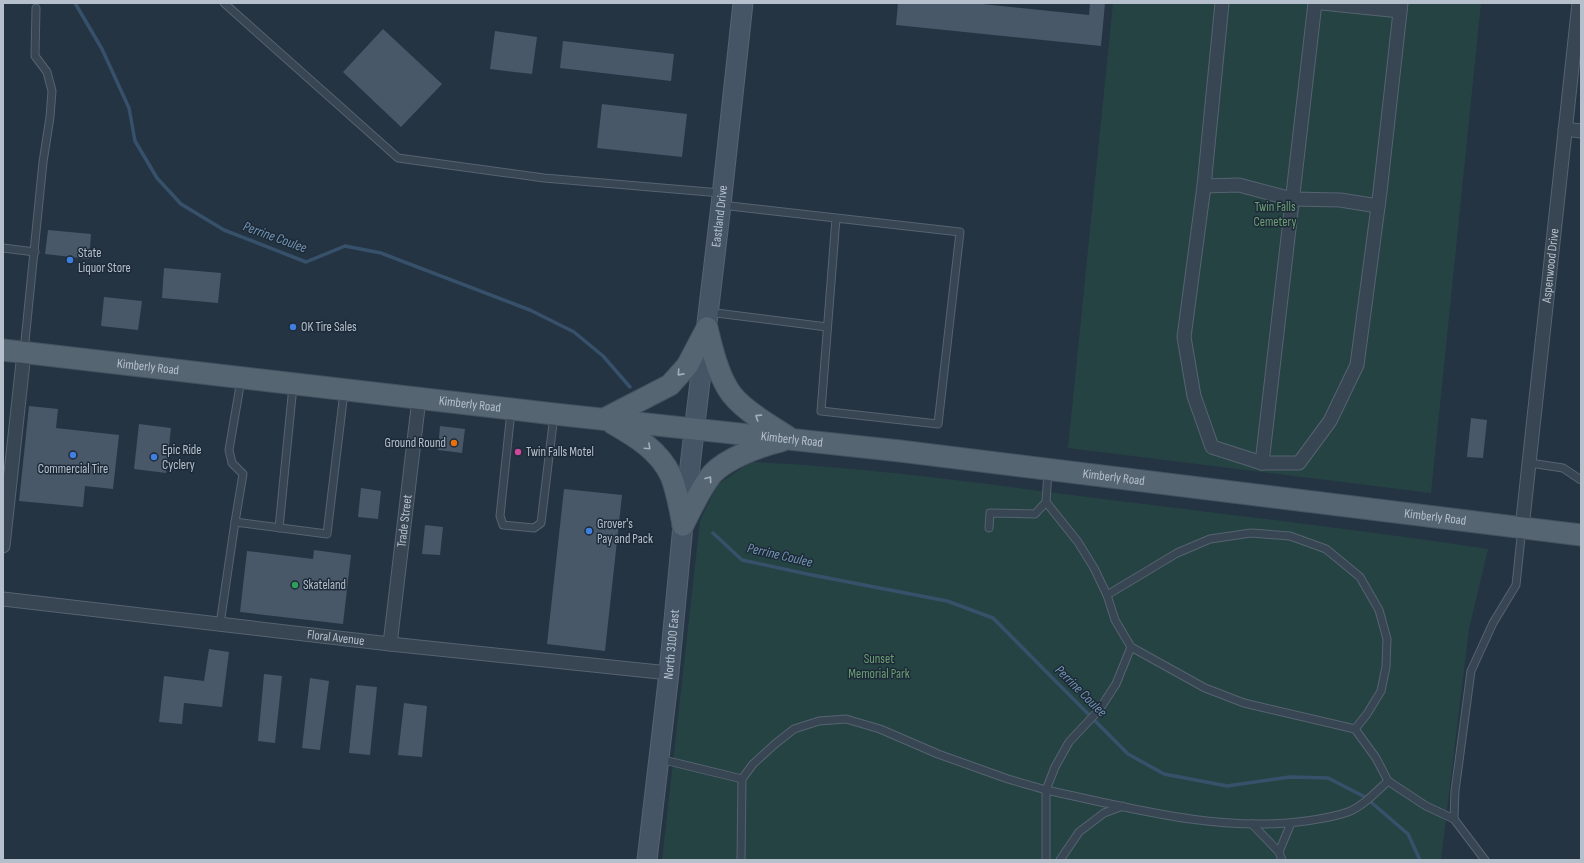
<svg xmlns="http://www.w3.org/2000/svg" width="1584" height="863" viewBox="0 0 1584 863" font-family="'Sofia Sans Condensed',sans-serif">
<style>
.green{fill:#264344}
.lines{fill:none;stroke-linecap:round;stroke-linejoin:round}
.stream{stroke:#37516b;stroke-width:3.5}
.building{fill:#485869}
.service-casing{stroke:#566370;stroke-width:9}
.minor-casing{stroke:#566370;stroke-width:15}
.secondary-casing{stroke:#566370;stroke-width:21}
.primary-casing{stroke:#45515f;stroke-width:23}
.service{stroke:#384552;stroke-width:7}
.minor{stroke:#384552;stroke-width:13}
.secondary{stroke:#465566;stroke-width:19}
.primary{stroke:#566572;stroke-width:21}
.oneway{stroke:#a2aeba}
.shop-dot{fill:#3f7fe0;stroke:#1d2a38;stroke-width:1.5}
.food-dot{fill:#e8710a;stroke:#1d2a38;stroke-width:1.5}
.hotel-dot{fill:#d1479c;stroke:#1d2a38;stroke-width:1.5}
.leisure-dot{fill:#2e9e5b;stroke:#1d2a38;stroke-width:1.5}
.labels{text-anchor:middle;dominant-baseline:central;stroke-width:3;stroke-linejoin:round;paint-order:stroke}
.park-label{font-size:13px;fill:#6b9f72;stroke:#1d2a38}
.street-label{font-size:13px;fill:#b5c0cc;stroke:#1d2a38}
.poi-label{font-size:13px;fill:#b5c0cc;stroke:#1d2a38;text-anchor:start}
.water-label{font-size:14px;font-style:italic;fill:#7394b2;stroke:#1d2a38}
</style>
<rect width="100%" height="100%" fill="#243443"/>
<!-- green -->
<g class="green">
<path d="M 1113,3 L 1481,3 L 1431,493 L 1068,448 Z"/>
<path d="M 751,462 C 869,467 986,484 1103,499 C 1232,515 1360,530 1488,549 L 1469,629 L 1441,860 L 662,860 L 700,521 L 717,485 Z"/>
</g>
<g class="lines">
<!-- stream -->
<g class="stream">
<path d="M 75,3 L 102,49 L 129,108 L 135,141 L 157,178 L 181,204 L 224,230 L 306,262 L 345,246 L 381,253 L 530,310 L 574,332 L 603,356 L 630,387"/>
<path d="M 713,533 L 742,560 L 807,574 L 947,601 L 993,618 L 1128,754 L 1164,774 L 1227,786 L 1290,777 L 1328,778 L 1365,797 L 1408,834 L 1420,860"/>
</g>
</g>
<!-- building -->
<g class="building">
<path d="M 898,3 L 973,3 L 1089,15 L 1090,3 L 1105,3 L 1101,46 L 896,25 Z"/>
<path d="M 383,29 L 442,84 L 401,127 L 343,72 Z"/>
<path d="M 495,31 L 537,37 L 532,74 L 490,69 Z"/>
<path d="M 563,41 L 674,54 L 671,81 L 560,68 Z"/>
<path d="M 602,104 L 687,114 L 682,157 L 597,148 Z"/>
<path d="M 48,230 L 91,234 L 89,259 L 45,254 Z"/>
<path d="M 164,268 L 221,273 L 218,303 L 162,298 Z"/>
<path d="M 104,297 L 142,301 L 138,330 L 101,326 Z"/>
<path d="M 29,406 L 58,409 L 56,428 L 119,435 L 113,489 L 85,486 L 83,507 L 19,501 Z"/>
<path d="M 1471,418 L 1487,420 L 1483,458 L 1467,457 Z"/>
<path d="M 139,424 L 171,428 L 166,473 L 134,469 Z"/>
<path d="M 440,426 L 465,429 L 462,453 L 438,450 Z"/>
<path d="M 361,488 L 381,491 L 378,519 L 358,517 Z"/>
<path d="M 564,489 L 622,495 L 605,651 L 547,644 Z"/>
<path d="M 425,525 L 443,527 L 440,555 L 422,554 Z"/>
<path d="M 314,550 L 351,555 L 343,624 L 240,612 L 247,551 L 313,559 Z"/>
<path d="M 209,649 L 229,652 L 222,707 L 184,703 L 182,724 L 159,722 L 164,676 L 204,681 Z"/>
<path d="M 264,674 L 282,676 L 275,743 L 258,741 Z"/>
<path d="M 310,678 L 329,681 L 320,750 L 302,748 Z"/>
<path d="M 356,685 L 377,687 L 370,755 L 349,753 Z"/>
<path d="M 404,703 L 427,706 L 422,757 L 398,755 Z"/>
</g>
<g class="lines">
<defs>
<g id="service">
<path d="M 224,3 L 398,158 L 544,178 L 721,193"/>
<path d="M 721,205 L 960,232 L 938,424 L 821,411 L 836,218"/>
<path d="M 3,248 L 35,252"/>
<path d="M 708,312 L 827,327"/>
<path d="M 24,351 L 43,162 L 50,117 L 52,91 L 47,72 L 35,56 L 36,8"/>
<path d="M 511,411 L 500,516 L 503,525 L 534,528 L 541,523 L 554,415"/>
<path d="M 1530,463 L 1563,468 L 1581,480"/>
<path d="M 1048,472 L 1046,502 L 1078,542 L 1094,568 L 1107,595 L 1115,620 L 1131,647 L 1205,688 L 1244,703 L 1355,729"/>
<path d="M 235,522 L 243,474 L 232,463 L 229,450 L 241,380"/>
<path d="M 279,528 L 293,386"/>
<path d="M 989,528 L 990,513 L 1035,514 L 1046,502"/>
<path d="M 1107,595 L 1177,553 L 1210,539 L 1251,533 L 1290,536 L 1326,549 L 1360,577 L 1379,610 L 1387,639 L 1386,667 L 1381,691 L 1367,714 L 1355,729 L 1376,758 L 1388,781 L 1426,806 L 1454,819"/>
<path d="M 220,624 L 235,522 L 327,534 L 344,392"/>
<path d="M 660,759 L 742,779"/>
<path d="M 1252,824 L 1279,852 L 1282,860"/>
<path d="M 1279,852 L 1291,823"/>
<path d="M 741,860 L 742,779 L 753,764 L 775,744 L 794,729 L 819,721 L 846,719 L 880,729 L 938,754 L 1008,779 L 1046,790 L 1055,767 L 1069,742 L 1099,710 L 1116,684 L 1131,647"/>
<path d="M 1046,860 L 1046,790 C 1131,808 1219,833 1306,821 C 1320,819 1334,817 1348,812 C 1363,806 1376,792 1388,781"/>
<path d="M 1060,860 L 1079,832 L 1104,813 L 1123,806"/>
<path d="M 1485,860 L 1454,819 L 1455,791 L 1471,671 L 1493,623 L 1516,585 L 1522,528"/>
</g>
<g id="minor">
<path d="M 1222,3 L 1204,186 L 1184,337 L 1194,396 L 1212,447 L 1262,463 L 1299,463 L 1330,421 L 1357,365 L 1380,192 L 1401,3"/>
<path d="M 1322,3 L 1400,11"/>
<path d="M 1565,129 L 1581,131"/>
<path d="M 1204,186 L 1239,185 L 1292,199 L 1340,200 L 1378,206"/>
<path d="M 1262,463 L 1315,3"/>
<path id="s1" d="M 1522,528 L 1579,3"/>
<path d="M 3,546 L 24,353"/>
<path id="s2" d="M 3,599 L 390,644 L 669,673"/>
<path id="s3" d="M 390,644 L 419,399"/>
</g>
<g id="secondary">
<path id="s4" d="M 647,860 L 669,673 L 683,525 L 721,205 L 743,3"/>
</g>
<g id="primary">
<path d="M 707,328 C 712,348 717,371 728,389 C 739,408 770,425 788,437"/>
<path id="s5" d="M 3,350 L 554,414 L 900,451 L 1581,535"/>
<path d="M 604,419 L 670,385 L 687,366 L 707,328"/>
<path d="M 612,423 C 635,436 660,451 671,476 C 677,491 680,509 683,525"/>
<path d="M 683,525 C 692,508 700,489 712,474 C 727,458 760,446 781,441"/>
</g>
</defs>
<!-- service casing -->
<use href="#service" class="service-casing"/>
<!-- minor casing -->
<use href="#minor" class="minor-casing"/>
<!-- secondary casing -->
<use href="#secondary" class="secondary-casing"/>
<!-- primary casing -->
<use href="#primary" class="primary-casing"/>
<!-- service -->
<use href="#service" class="service"/>
<!-- minor -->
<use href="#minor" class="minor"/>
<!-- secondary -->
<use href="#secondary" class="secondary"/>
<!-- primary -->
<use href="#primary" class="primary"/>
</g>
<!-- one-way arrows -->
<defs><path id="oneway-chevron" d="M-2-3.5L2.5 0L-2 3.5" fill="none" stroke-width="1.6" stroke-linecap="round" stroke-linejoin="round"/></defs>
<g class="oneway">
<use href="#oneway-chevron" transform="translate(680 373) rotate(132)"/>
<use href="#oneway-chevron" transform="translate(758 417) rotate(-147)"/>
<use href="#oneway-chevron" transform="translate(648 447) rotate(43)"/>
<use href="#oneway-chevron" transform="translate(709 479) rotate(-54)"/>
</g>
<!-- markers -->
<g class="shop-dot">
<circle cx="70" cy="260" r="4"/>
<circle cx="293" cy="327" r="4"/>
<circle cx="73" cy="455" r="4"/>
<circle cx="154" cy="457" r="4"/>
<circle cx="589" cy="531" r="4"/>
</g>
<circle class="food-dot" cx="454" cy="443" r="4"/>
<circle class="hotel-dot" cx="518" cy="452" r="4"/>
<circle class="leisure-dot" cx="295" cy="585" r="4"/>
<g class="labels">
<!-- park labels -->
<g class="park-label">
<text x="1275" y="207">Twin Falls<tspan x="1275" dy="15">Cemetery</tspan></text>
<text x="879" y="659">Sunset<tspan x="879" dy="15">Memorial Park</tspan></text>
</g>
<!-- street labels -->
<g class="street-label">
<text stroke="none"><textPath href="#s4" startOffset="648">Eastland Drive</textPath></text>
<text stroke="none"><textPath href="#s1" startOffset="264">Aspenwood Drive</textPath></text>
<text stroke="none"><textPath href="#s5" startOffset="146">Kimberly Road</textPath></text>
<text stroke="none"><textPath href="#s5" startOffset="470">Kimberly Road</textPath></text>
<text stroke="none"><textPath href="#s5" startOffset="794">Kimberly Road</textPath></text>
<text stroke="none"><textPath href="#s5" startOffset="1118">Kimberly Road</textPath></text>
<text stroke="none"><textPath href="#s5" startOffset="1442">Kimberly Road</textPath></text>
<text stroke="none"><textPath href="#s3" startOffset="124">Trade Street</textPath></text>
<text stroke="none"><textPath href="#s2" startOffset="335">Floral Avenue</textPath></text>
<text stroke="none"><textPath href="#s4" startOffset="217">North 3100 East</textPath></text>
</g>
<!-- poi labels -->
<g class="poi-label">
<text x="78" y="253">State<tspan x="78" dy="15">Liquor Store</tspan></text>
<text x="301" y="327">OK Tire Sales</text>
<text x="446" y="443" text-anchor="end">Ground Round</text>
<text x="162" y="450">Epic Ride<tspan x="162" dy="15">Cyclery</tspan></text>
<text x="526" y="452">Twin Falls Motel</text>
<text x="73" y="469" text-anchor="middle">Commercial Tire</text>
<text x="597" y="524">Grover's<tspan x="597" dy="15">Pay and Pack</tspan></text>
<text x="303" y="585">Skateland</text>
</g>
<!-- water labels -->
<g class="water-label">
<text transform="translate(275 237) rotate(20)">Perrine Coulee</text>
<text transform="translate(780 555) rotate(13)">Perrine Coulee</text>
<text transform="translate(1081 691) rotate(45)">Perrine Coulee</text>
</g>
</g>
<!-- border -->
<rect width="1584" height="863" fill="none" stroke="#b5c0cc" stroke-width="8"/>
</svg>
